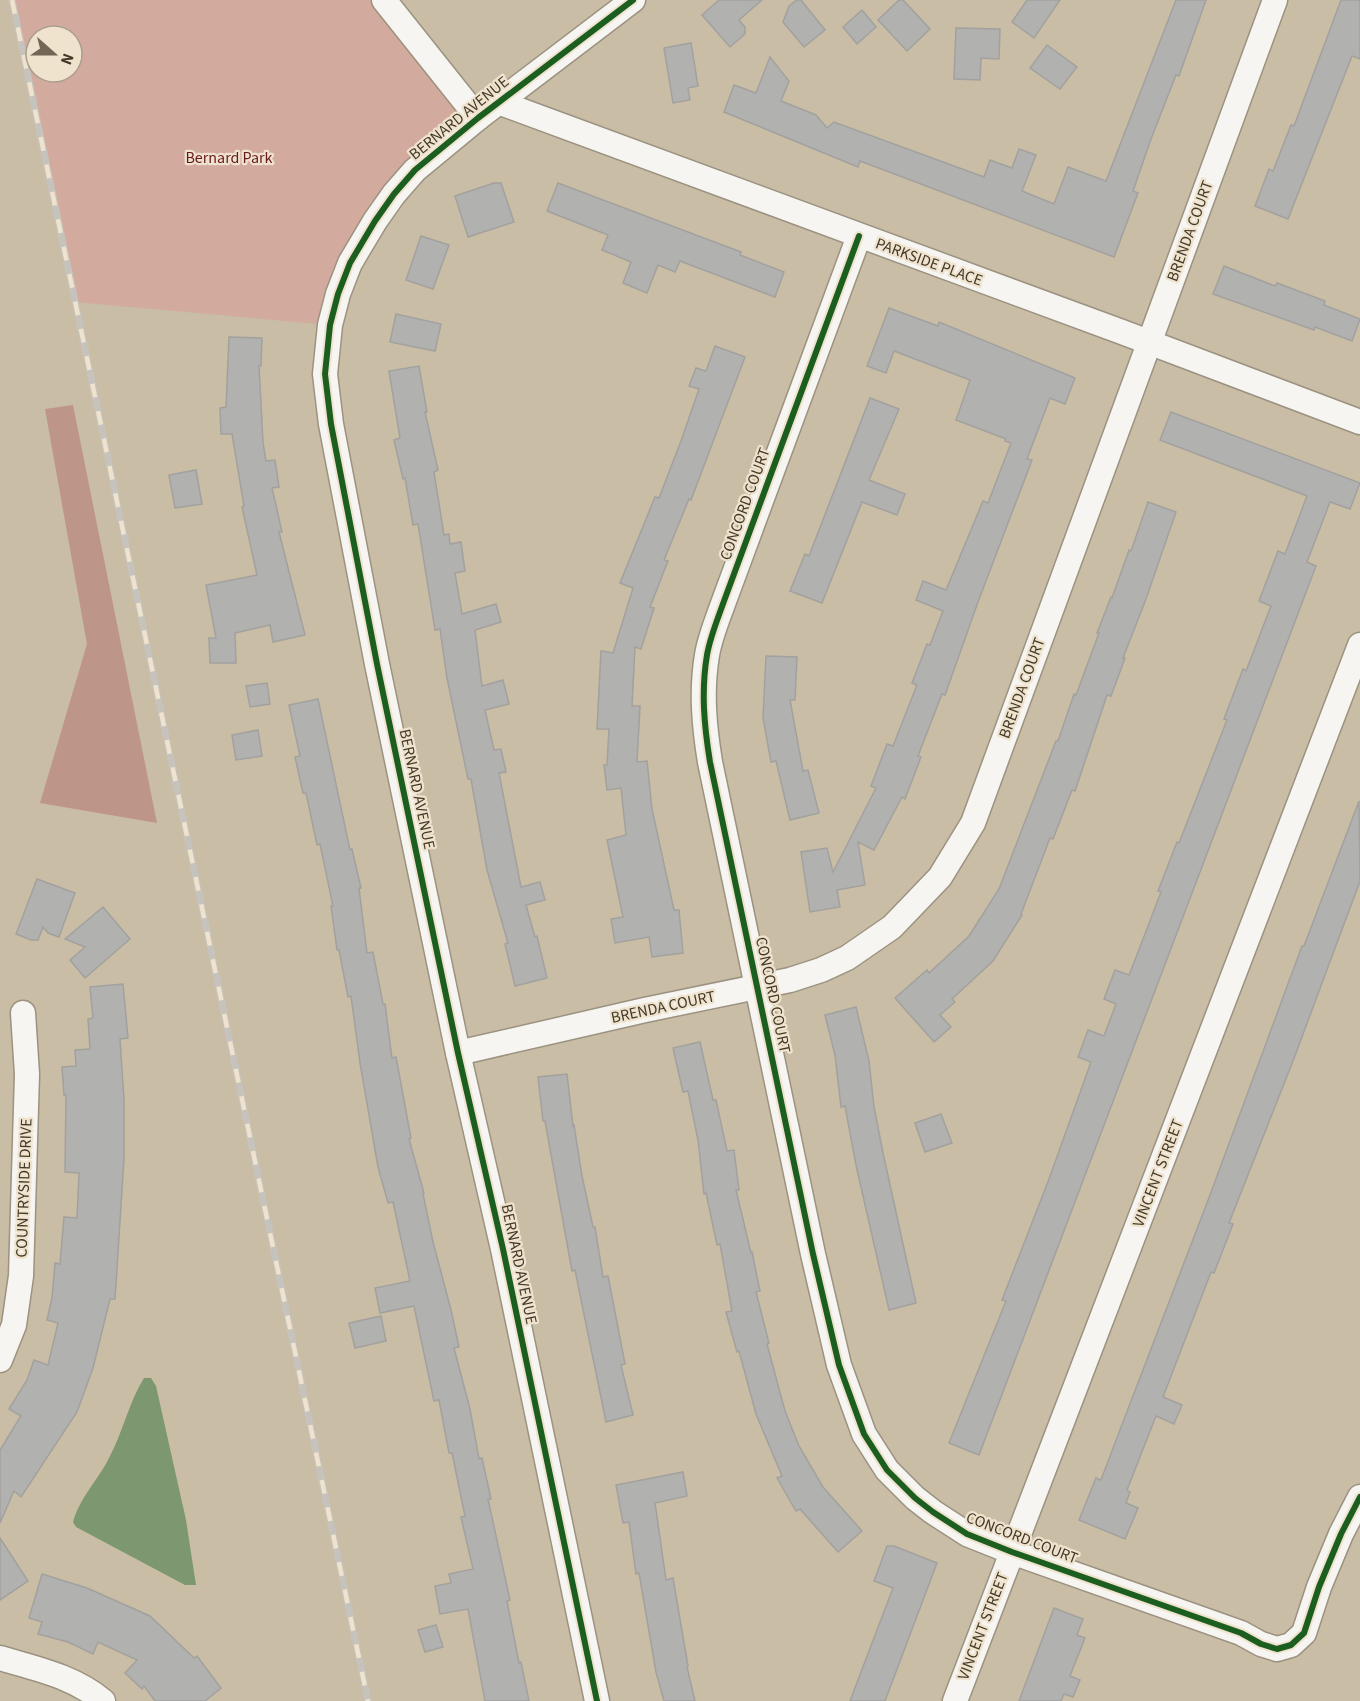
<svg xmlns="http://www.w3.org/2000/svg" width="1360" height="1701" viewBox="0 0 1360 1701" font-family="'Source Sans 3',sans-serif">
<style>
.green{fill:#d3aa9e;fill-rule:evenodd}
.forest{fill:#be9589}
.water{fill:#7d9770}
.building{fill:#b1b1b0;stroke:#a2a19e;stroke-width:1.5}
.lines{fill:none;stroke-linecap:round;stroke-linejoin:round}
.street-casing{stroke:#9b9280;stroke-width:27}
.street{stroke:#f7f5f2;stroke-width:24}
.rail-casing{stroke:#c6c2bc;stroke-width:7}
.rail{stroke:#efe3ce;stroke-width:4.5;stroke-dasharray:14;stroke-linecap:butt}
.cycleway-casing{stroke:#efe3ce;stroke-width:10}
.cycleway{stroke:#1b5e20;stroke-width:6}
.labels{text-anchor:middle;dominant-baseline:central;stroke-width:4.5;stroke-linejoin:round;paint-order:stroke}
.street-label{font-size:16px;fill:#433928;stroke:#efe3ce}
.park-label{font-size:16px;fill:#69191d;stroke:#efe3ce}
</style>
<rect width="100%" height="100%" fill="#c9bda6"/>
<!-- green -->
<path class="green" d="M 12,0 L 385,0 L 478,118 L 394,194 L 330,325 L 74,302 ZM 36,36 L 72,36 L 72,72 L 36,72 Z"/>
<!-- forest -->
<path class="forest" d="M 73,405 L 157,823 L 40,803 L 87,644 L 45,409 Z"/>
<!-- water -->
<path class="water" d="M 144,1378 L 151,1378 L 156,1386 L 186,1520 L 196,1585 L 185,1585 L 76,1527 L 73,1522 C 80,1497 99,1479 110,1456 C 123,1431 129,1402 144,1378 Z"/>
<!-- building -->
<g class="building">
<path d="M 719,0 L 762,0 L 739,20 L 745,27 L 745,34 L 730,47 L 702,15 Z"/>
<path d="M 797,0 L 801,0 L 825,30 L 804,47 L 783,22 L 789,6 Z"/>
<path d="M 899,0 L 903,0 L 930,29 L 907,51 L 878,20 Z"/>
<path d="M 1027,0 L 1060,0 L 1034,38 L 1012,22 Z"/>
<path d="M 1176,0 L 1206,0 L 1179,76 L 1176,75 L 1151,139 L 1133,191 L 1138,193 L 1114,257 L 860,161 L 858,167 L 724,112 L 734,85 L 756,93 L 770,57 L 789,81 L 781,101 L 816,115 L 827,128 L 834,122 L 984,177 L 990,160 L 1012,168 L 1019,149 L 1036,155 L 1022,191 L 1054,204 L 1068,167 L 1106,181 Z"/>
<path d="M 1341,0 L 1360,0 L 1360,59 L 1352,56 L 1288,219 L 1255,206 L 1269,169 L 1273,171 L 1291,125 L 1294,126 Z"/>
<path d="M 862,10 L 876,27 L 857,44 L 843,27 Z"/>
<path d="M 956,28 L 1000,29 L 999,59 L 981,58 L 980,80 L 954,79 Z"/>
<path d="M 691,43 L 698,86 L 688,88 L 690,100 L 673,103 L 664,48 Z"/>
<path d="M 1047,45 L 1077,67 L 1060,89 L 1030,68 Z"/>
<path d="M 494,183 L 501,183 L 514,222 L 468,237 L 455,196 Z"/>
<path d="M 558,183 L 741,252 L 740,255 L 784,272 L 775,297 L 680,261 L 675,272 L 658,265 L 647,293 L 623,283 L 631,262 L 602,250 L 608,235 L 547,211 Z"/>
<path d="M 421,236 L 449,245 L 433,289 L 406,280 Z"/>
<path d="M 1224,266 L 1275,286 L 1277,283 L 1325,301 L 1324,305 L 1360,319 L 1352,341 L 1315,327 L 1314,330 L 1213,294 Z"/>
<path d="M 889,308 L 938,326 L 939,322 L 1075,378 L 1065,404 L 1050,398 L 1027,459 L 1032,460 L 978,602 L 945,695 L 942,694 L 918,756 L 921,757 L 905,799 L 902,797 L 874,850 L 858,842 L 865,885 L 837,890 L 840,907 L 810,912 L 801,852 L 827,848 L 833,872 L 876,788 L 871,786 L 887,744 L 893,746 L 917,685 L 912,683 L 927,644 L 930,645 L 943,611 L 916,600 L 923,581 L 946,590 L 983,501 L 988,503 L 1011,443 L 1005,441 L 1006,439 L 956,420 L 970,380 L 894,351 L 886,373 L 867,366 Z"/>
<path d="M 396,314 L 441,324 L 435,351 L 390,342 Z"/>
<path d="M 229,337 L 262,338 L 261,366 L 259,366 L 263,442 L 266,461 L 275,460 L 279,487 L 272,488 L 282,532 L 279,532 L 305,635 L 273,642 L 270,625 L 235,633 L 236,663 L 210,663 L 209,638 L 216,638 L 206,585 L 257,575 L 242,507 L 244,506 L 232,434 L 221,434 L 220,408 L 226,407 Z"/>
<path d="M 715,346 L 745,357 L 691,500 L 689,499 L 664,560 L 668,561 L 650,607 L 654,608 L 641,649 L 635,647 L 632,706 L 640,706 L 637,762 L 647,761 L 652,809 L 674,910 L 679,910 L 683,953 L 652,957 L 649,937 L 615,943 L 611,919 L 623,917 L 607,840 L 626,835 L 621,788 L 607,790 L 604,765 L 607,765 L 609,729 L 597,729 L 601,651 L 613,653 L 633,588 L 620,583 L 655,497 L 659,498 L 681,441 L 699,389 L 689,386 L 696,368 L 706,371 Z"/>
<path d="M 419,366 L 427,412 L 425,412 L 438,470 L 434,472 L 444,535 L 449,534 L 450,544 L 461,542 L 465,571 L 455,573 L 462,614 L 496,604 L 501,622 L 475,630 L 482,686 L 503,680 L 509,704 L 485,710 L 494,750 L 501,749 L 506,772 L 499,773 L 521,887 L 540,882 L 545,900 L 526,905 L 535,937 L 537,936 L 547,978 L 515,986 L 505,944 L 508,943 L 487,870 L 471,779 L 468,779 L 447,678 L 440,629 L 435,630 L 418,524 L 413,525 L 405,478 L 403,479 L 394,440 L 400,438 L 389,371 Z"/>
<path d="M 870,398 L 899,409 L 869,480 L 905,494 L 897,515 L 862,502 L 822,603 L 790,591 L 805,554 L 809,556 Z"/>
<path d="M 1171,412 L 1360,483 L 1350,509 L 1330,502 L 1307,562 L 1316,566 L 979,1455 L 949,1443 L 1006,1301 L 1002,1300 L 1049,1179 L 1091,1062 L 1078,1057 L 1088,1030 L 1104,1036 L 1116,1004 L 1104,999 L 1115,970 L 1129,975 L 1135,960 L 1161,892 L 1158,891 L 1177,842 L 1179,843 L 1227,720 L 1224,719 L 1243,669 L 1246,671 L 1271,606 L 1259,601 L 1278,551 L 1285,554 L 1307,496 L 1160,440 Z"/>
<path d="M 196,470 L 202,504 L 175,508 L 169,475 Z"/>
<path d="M 1148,502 L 1176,512 L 1146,599 L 1123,658 L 1125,658 L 1111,696 L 1107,695 L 1075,791 L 1072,790 L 1053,839 L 1050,838 L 1021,914 L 1022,915 L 993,961 L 952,999 L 955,1002 L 940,1015 L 951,1027 L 934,1042 L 895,998 L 927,970 L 929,973 L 969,936 L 999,889 L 1056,741 L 1058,741 L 1074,694 L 1076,695 L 1099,633 L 1097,633 L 1111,597 L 1112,598 L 1129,550 L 1131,551 Z"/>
<path d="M 766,656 L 797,657 L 795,700 L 790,700 L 803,771 L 808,770 L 819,813 L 790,820 L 776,761 L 771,762 L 763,718 Z"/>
<path d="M 267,683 L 270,704 L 250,707 L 246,686 Z"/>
<path d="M 318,699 L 350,850 L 352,849 L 361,888 L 359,888 L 367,953 L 373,952 L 383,1004 L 385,1004 L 392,1058 L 396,1057 L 411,1138 L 409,1139 L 424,1193 L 423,1194 L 433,1242 L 451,1310 L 459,1347 L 454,1348 L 470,1409 L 479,1459 L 482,1458 L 491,1499 L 488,1499 L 510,1600 L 507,1601 L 519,1663 L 521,1662 L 529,1701 L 485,1701 L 468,1609 L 440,1614 L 435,1586 L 451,1583 L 449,1574 L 473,1569 L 461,1517 L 465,1516 L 452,1453 L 449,1453 L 439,1400 L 434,1401 L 414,1306 L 380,1313 L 375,1288 L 410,1281 L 393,1202 L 388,1203 L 378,1167 L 360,1063 L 351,996 L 348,997 L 339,950 L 337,950 L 331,906 L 333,906 L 320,844 L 317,845 L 306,793 L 303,793 L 295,757 L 300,756 L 289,705 Z"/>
<path d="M 258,730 L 262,756 L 236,760 L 232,735 Z"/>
<path d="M 1359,801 L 1360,881 L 1293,1061 L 1229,1223 L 1233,1224 L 1214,1273 L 1211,1272 L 1163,1397 L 1182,1405 L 1174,1424 L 1156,1416 L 1127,1490 L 1130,1492 L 1126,1503 L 1138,1508 L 1125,1539 L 1079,1520 L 1096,1478 L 1101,1480 L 1118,1435 L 1207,1203 L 1285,992 L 1302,946 L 1304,946 Z"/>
<path d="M 37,879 L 75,893 L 59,937 L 48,933 L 43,927 L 38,940 L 31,940 L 16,934 Z"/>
<path d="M 103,907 L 130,939 L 85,978 L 70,960 L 85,947 L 65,939 Z"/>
<path d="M 123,984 L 128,1038 L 120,1039 L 124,1100 L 124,1159 L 115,1299 L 110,1299 L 93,1368 L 77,1412 L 21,1497 L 14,1491 L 0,1523 L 0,1450 L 21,1416 L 9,1409 L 27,1380 L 34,1360 L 48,1365 L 58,1323 L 47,1320 L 52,1298 L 55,1263 L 60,1264 L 64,1217 L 77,1218 L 79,1173 L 65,1172 L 66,1095 L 64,1095 L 62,1067 L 76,1066 L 75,1050 L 90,1049 L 88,1019 L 93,1018 L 90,987 Z"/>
<path d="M 856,1007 L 869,1061 L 874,1107 L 883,1153 L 916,1303 L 889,1310 L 856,1165 L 845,1106 L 841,1107 L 835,1055 L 825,1015 Z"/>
<path d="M 700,1042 L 713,1100 L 716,1100 L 727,1151 L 734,1150 L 739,1190 L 736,1190 L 751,1253 L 752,1252 L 760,1291 L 756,1292 L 769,1343 L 767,1344 L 785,1411 L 799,1446 L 823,1487 L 862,1531 L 838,1552 L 800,1509 L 796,1511 L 777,1478 L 782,1476 L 756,1414 L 739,1351 L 737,1352 L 726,1312 L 732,1311 L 720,1244 L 717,1245 L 706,1193 L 704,1194 L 698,1140 L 688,1091 L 683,1092 L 673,1048 Z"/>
<path d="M 567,1074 L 573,1126 L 574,1125 L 582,1176 L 593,1227 L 595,1227 L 603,1277 L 608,1276 L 625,1364 L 621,1365 L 633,1415 L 606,1422 L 575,1270 L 572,1271 L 545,1121 L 543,1121 L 538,1077 Z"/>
<path d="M 941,1114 L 952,1143 L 925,1152 L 915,1123 Z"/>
<path d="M 381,1316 L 386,1341 L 355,1348 L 349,1323 Z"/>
<path d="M 683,1472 L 687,1496 L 655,1503 L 666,1580 L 673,1578 L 688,1666 L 687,1667 L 695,1701 L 664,1701 L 656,1672 L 639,1573 L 636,1574 L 629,1522 L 623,1523 L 616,1485 Z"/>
<path d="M 0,1538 L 28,1581 L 0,1600 Z"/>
<path d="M 887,1546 L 894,1546 L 937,1563 L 885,1701 L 850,1701 L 893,1588 L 874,1581 Z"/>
<path d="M 42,1574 L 87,1588 L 150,1616 L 194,1658 L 197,1656 L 221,1688 L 205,1701 L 155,1701 L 144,1686 L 142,1689 L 125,1673 L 137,1660 L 98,1642 L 93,1654 L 68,1642 L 38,1634 L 42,1622 L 29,1618 Z"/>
<path d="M 1054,1608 L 1083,1619 L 1077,1635 L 1085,1638 L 1070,1676 L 1080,1680 L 1073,1697 L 1064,1694 L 1061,1701 L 1019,1701 Z"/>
<path d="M 436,1625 L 443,1647 L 425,1652 L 418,1630 Z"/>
</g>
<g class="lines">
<defs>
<g id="street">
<path d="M 384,0 L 478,118"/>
<path d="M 498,102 L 1122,332 L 1360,422"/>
<path d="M 859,236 L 724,601 C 718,618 710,637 707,655 C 701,691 704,725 710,762 L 813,1254 L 839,1365 L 864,1434 L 887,1470 L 915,1498 L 933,1512 L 967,1534 L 1012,1552 L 1241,1633 L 1261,1644 L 1277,1649 L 1291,1645 L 1304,1633 L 1319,1587 L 1341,1534 L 1360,1497"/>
<path d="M 458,1053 L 645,1010 L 790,980 L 821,970 L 847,958 L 892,927 L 940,877 L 973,823 L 1275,0"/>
<path d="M 0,1360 L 14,1325 L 21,1276 L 27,1074 L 23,1013"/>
<path d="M 0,1658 C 36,1669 73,1676 103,1701"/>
<path d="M 597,1701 L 503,1249 L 458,1053 L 377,664 L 331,424 L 325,374 L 330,325 L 338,294 L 350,263 L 375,221 L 394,194 L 415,170 L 478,118 L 633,0"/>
<path d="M 955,1701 L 1360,645"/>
</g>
</defs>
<!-- street casing -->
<use href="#street" class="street-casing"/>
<!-- street -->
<use href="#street" class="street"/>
<defs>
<path id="rail" d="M 12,0 L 368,1701"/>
</defs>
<!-- rail casing -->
<use href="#rail" class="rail-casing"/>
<!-- rail -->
<use href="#rail" class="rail"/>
<defs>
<g id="cycleway">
<path d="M 859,236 L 724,601 C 718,618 710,637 707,655 C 701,691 704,725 710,762 L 813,1254 L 839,1365 L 864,1434 L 887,1470 L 915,1498 L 933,1512 L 967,1534 L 1012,1552 L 1241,1633 L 1261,1644 L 1277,1649 L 1291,1645 L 1304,1633 L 1319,1587 L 1341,1534 L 1360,1497"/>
<path d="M 597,1701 L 503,1249 L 458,1053 L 377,664 L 331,424 L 325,374 L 330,325 L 338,294 L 350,263 L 375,221 L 394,194 L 415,170 L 478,118 L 633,0"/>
</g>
</defs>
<!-- cycleway casing -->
<use href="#cycleway" class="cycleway-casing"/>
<!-- cycleway -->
<use href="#cycleway" class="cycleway"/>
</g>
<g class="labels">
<!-- street labels -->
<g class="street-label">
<text transform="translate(459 118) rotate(-39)">BERNARD AVENUE</text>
<text transform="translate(1190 231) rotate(-70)">BRENDA COURT</text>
<text transform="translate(929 262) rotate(20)">PARKSIDE PLACE</text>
<text transform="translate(745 504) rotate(-70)">CONCORD COURT</text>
<text transform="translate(1022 688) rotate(-70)">BRENDA COURT</text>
<text transform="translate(417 789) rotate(78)">BERNARD AVENUE</text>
<text transform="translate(773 995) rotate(78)">CONCORD COURT</text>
<text transform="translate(663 1007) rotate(-12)">BRENDA COURT</text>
<text transform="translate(1158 1173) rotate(-69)">VINCENT STREET</text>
<text transform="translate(24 1188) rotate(-88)">COUNTRYSIDE DRIVE</text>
<text transform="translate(519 1264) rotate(78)">BERNARD AVENUE</text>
<text transform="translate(1022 1538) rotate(21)">CONCORD COURT</text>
<text transform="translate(983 1626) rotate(-69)">VINCENT STREET</text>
</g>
<!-- park labels -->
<g class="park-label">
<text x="229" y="158">Bernard Park</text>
</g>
</g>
<!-- north arrow -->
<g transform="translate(54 54) rotate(111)"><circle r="28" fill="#efe3ce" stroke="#aa9f8c" stroke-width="1.5"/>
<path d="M0-4.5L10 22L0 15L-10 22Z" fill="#726754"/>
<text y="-9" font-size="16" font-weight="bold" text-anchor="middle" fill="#433928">N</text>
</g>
</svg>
